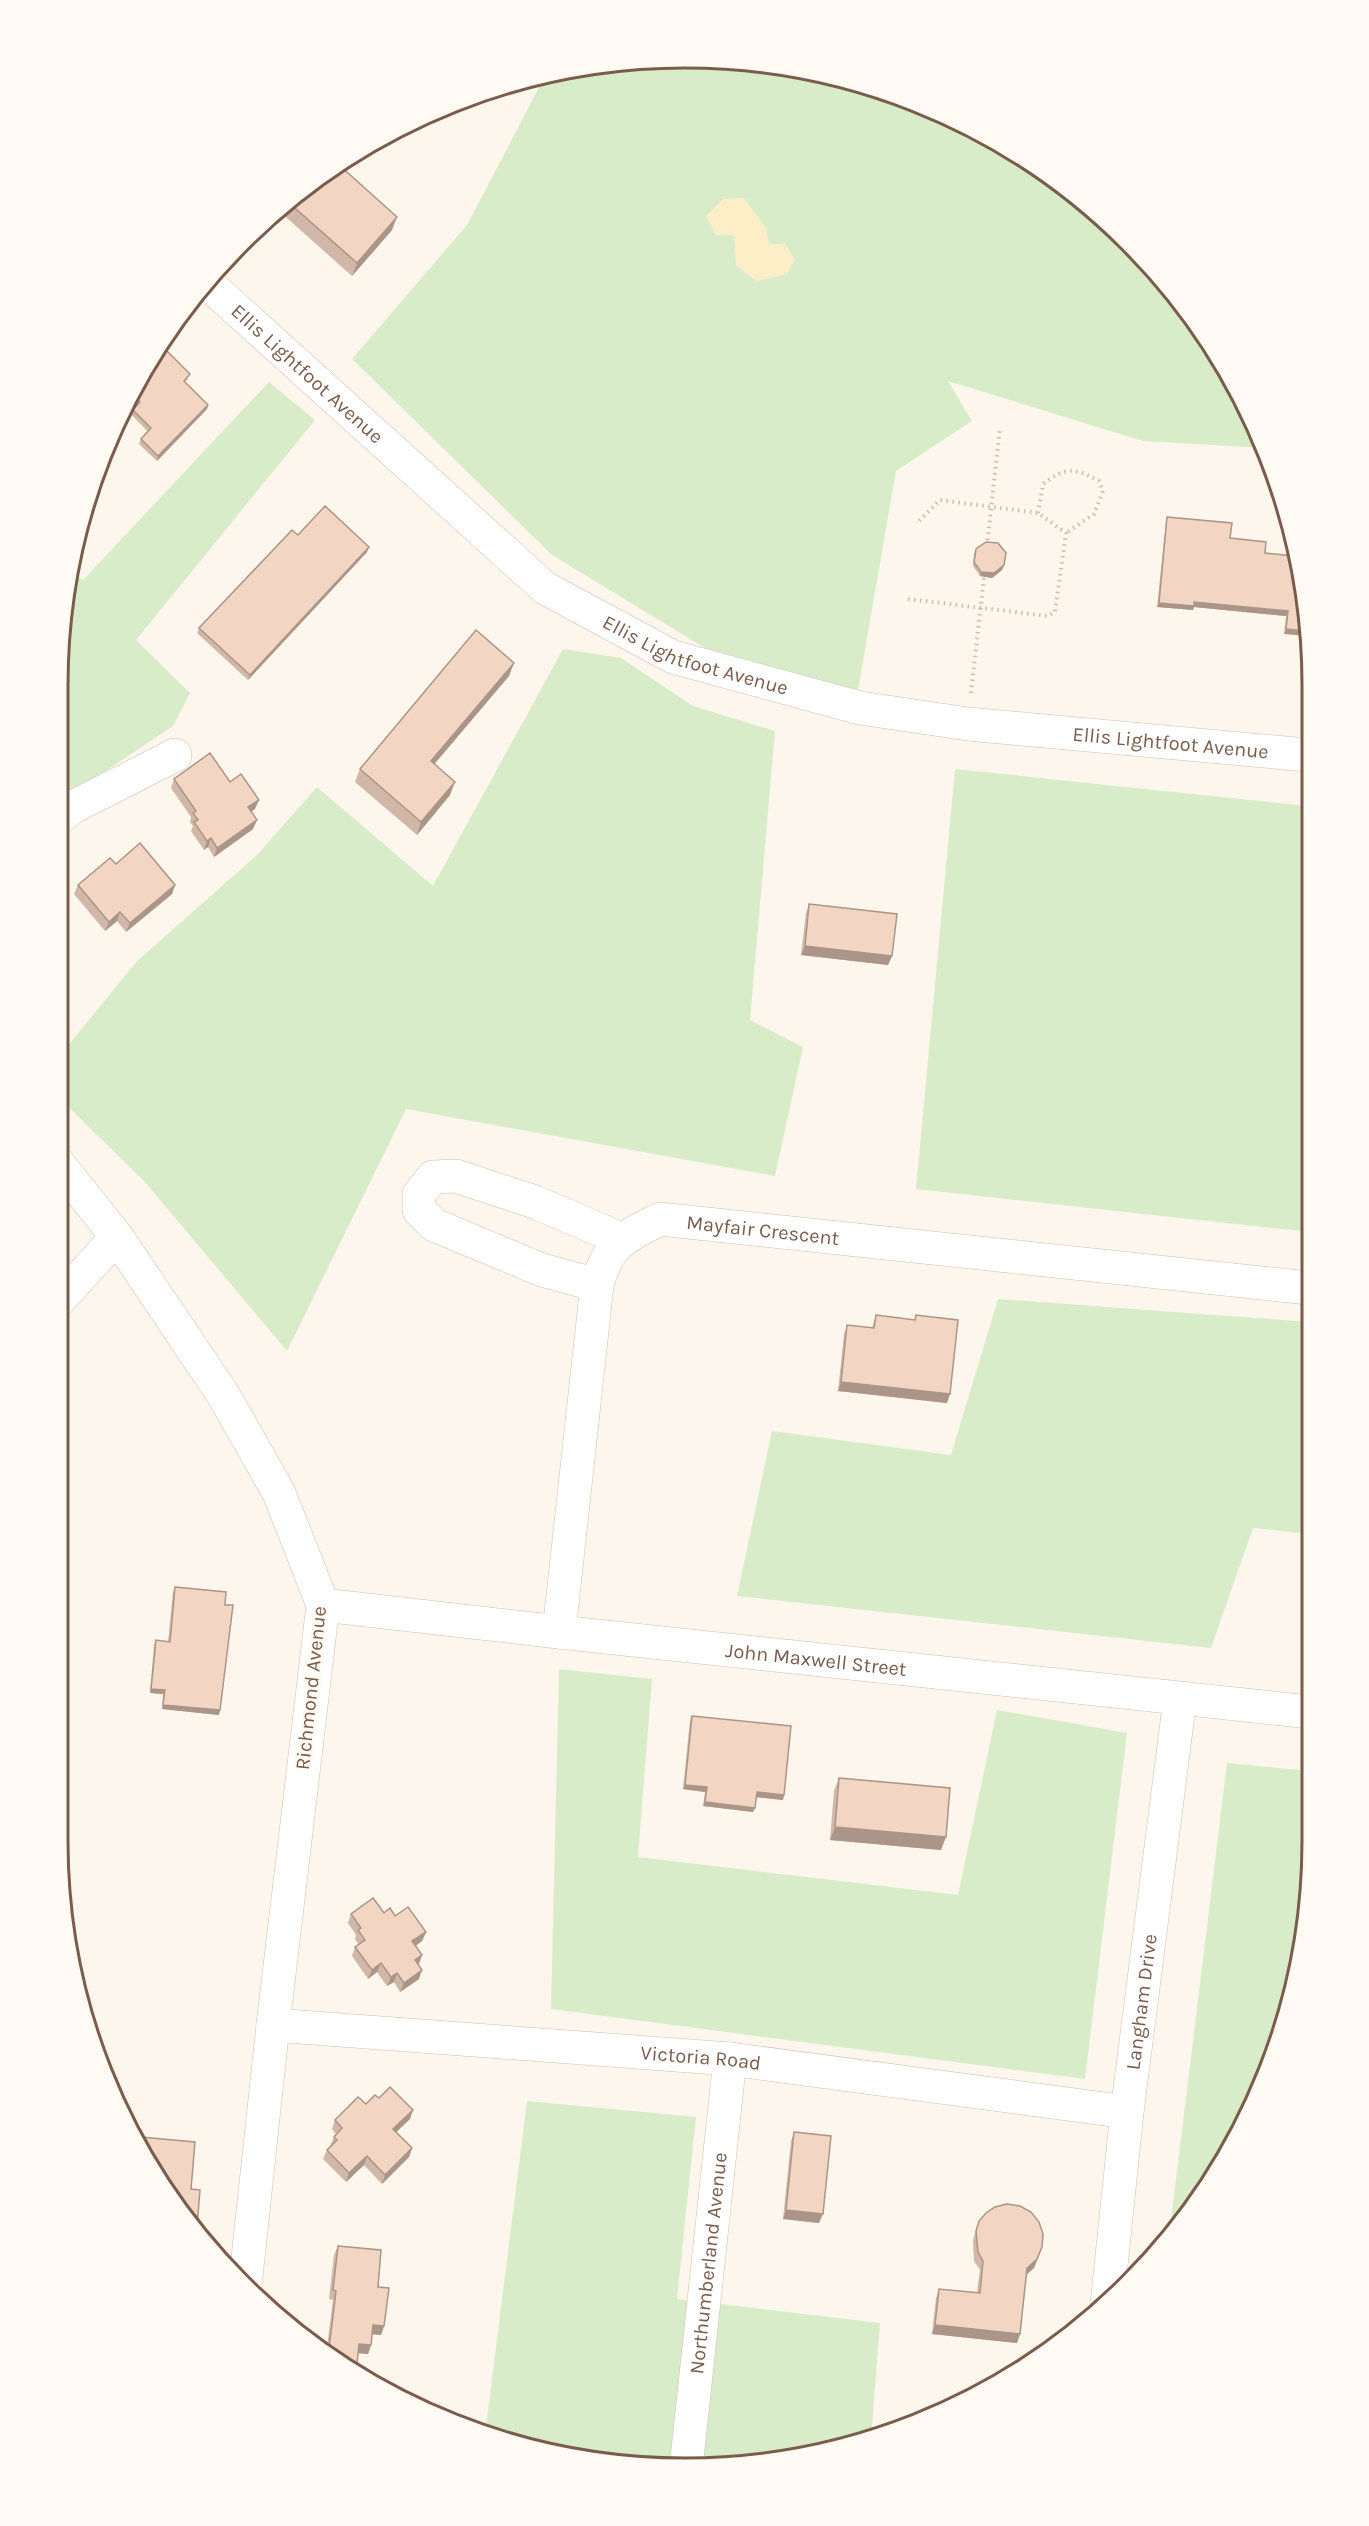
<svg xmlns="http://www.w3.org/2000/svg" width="1369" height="2526" viewBox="0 0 1369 2526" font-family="Karla,sans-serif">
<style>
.green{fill:#d8ecc9}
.sand{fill:#fcefc7}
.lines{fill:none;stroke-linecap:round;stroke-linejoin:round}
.minor-casing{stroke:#d1beb0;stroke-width:34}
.path{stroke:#d9b8a5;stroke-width:4;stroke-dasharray:1.5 4.5;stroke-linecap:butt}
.minor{stroke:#fff;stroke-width:33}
.wall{fill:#d1b7a8}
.shaded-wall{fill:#aa9588}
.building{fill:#f3d5c3;stroke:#aa9588;stroke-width:1.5}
.labels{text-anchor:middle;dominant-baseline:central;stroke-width:6;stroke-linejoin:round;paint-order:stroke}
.street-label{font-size:20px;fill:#7a5c4d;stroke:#fffaf3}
.rim{fill:none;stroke:#7a5c4d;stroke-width:3}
</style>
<rect width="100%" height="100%" fill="#fdf6ec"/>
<!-- green -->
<g class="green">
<path d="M 643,58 L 766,62 L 886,90 L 998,141 L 1098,213 L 1206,336 L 1265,448 L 1143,441 L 948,381 L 972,421 L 896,471 L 858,690 L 705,648 L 552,555 L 352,359 L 467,225 L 546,74 Z"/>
<path d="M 269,382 L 315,420 L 136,640 L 190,693 L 173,726 L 58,803 L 58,644 L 70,571 L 83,580 Z"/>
<path d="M 563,649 L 621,658 L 693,706 L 775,731 L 750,1020 L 803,1047 L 775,1176 L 406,1109 L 287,1351 L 144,1181 L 58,1097 L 58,1058 L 137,961 L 257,855 L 317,787 L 433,886 Z"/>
<path d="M 955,769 L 1307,806 L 1309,1232 L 916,1189 Z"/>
<path d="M 998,1299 L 1309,1322 L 1310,1534 L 1253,1528 L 1211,1648 L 737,1596 L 772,1431 L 951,1455 Z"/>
<path d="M 559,1669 L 652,1679 L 638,1857 L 958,1895 L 997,1710 L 1127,1733 L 1085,2079 L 551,2009 Z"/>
<path d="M 1227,1763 L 1310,1771 L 1311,1882 L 1291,2004 L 1228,2155 L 1182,2224 L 1169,2237 Z"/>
<path d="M 527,2101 L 696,2117 L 677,2299 L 880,2323 L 871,2439 L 847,2448 L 726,2468 L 643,2468 L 522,2448 L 485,2435 Z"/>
</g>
<!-- sand -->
<path class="sand" d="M 744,198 L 766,228 L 769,245 L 785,243 L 795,260 L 787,274 L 756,281 L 736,265 L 734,235 L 716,235 L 706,216 L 723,199 Z"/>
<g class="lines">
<defs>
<g id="minor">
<path id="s1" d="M 205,281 L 545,588 L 673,657 L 860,708 L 968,724 L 1307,755"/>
<path d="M 58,819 L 73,807 L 175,755"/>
<path d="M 58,1163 L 117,1237 L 224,1396 L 279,1493 L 323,1605 L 273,2025 L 245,2286"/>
<path d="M 597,1285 L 542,1270 L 434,1225 L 419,1210 L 419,1194 L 433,1177 L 456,1176 L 535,1202 L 621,1239"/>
<path d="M 58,1301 L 117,1237"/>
<path id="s2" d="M 323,1605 L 559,1632 L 1310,1712"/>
<path id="s3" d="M 559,1632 L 597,1285 C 608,1243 625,1237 660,1219 L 1309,1288"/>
<path id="s4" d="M 273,2025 L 730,2059 L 1127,2112"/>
<path id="s5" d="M 1107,2304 L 1127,2112 L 1180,1699"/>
<path id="s6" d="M 686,2468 L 730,2059"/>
</g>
</defs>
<!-- minor casing -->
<use href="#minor" class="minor-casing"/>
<!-- path -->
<g class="path">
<path d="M 1038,513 L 1043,484 C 1066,467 1073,467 1099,481 L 1103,491 L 1094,514 L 1066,533"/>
<path d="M 987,546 L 1000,427"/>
<path d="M 908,599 L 1048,616 L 1055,612 L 1066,533 L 1038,513 L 940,500 L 916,524"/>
<path d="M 971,693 L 984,577"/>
</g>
<!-- minor -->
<use href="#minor" class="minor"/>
</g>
<!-- wall -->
<g class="wall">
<path d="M 302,187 L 392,230 L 352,276 L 278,210 Z"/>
<path d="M 159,356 L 188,379 L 185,382 L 208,405 L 207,409 L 157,461 L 139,444 L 141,439 L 148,432 L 131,414 L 133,410 L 137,405 L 130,398 L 141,371 Z"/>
<path d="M 1167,517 L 1230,538 L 1265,553 L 1307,603 L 1284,634 L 1286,616 L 1194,607 L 1193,610 L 1157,607 L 1166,521 Z"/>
<path d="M 298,535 L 369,547 L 367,552 L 248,680 L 197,633 L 199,628 Z"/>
<path d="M 976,549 L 1004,565 L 1002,570 L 992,578 L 980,576 L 973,566 L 974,554 Z"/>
<path d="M 509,676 L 434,764 L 450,795 L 417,835 L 355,782 L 360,769 Z"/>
<path d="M 174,779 L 230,782 L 255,809 L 251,812 L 253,829 L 214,857 L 208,847 L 204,850 L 191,831 L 193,826 L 190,822 L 191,817 L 171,788 Z"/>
<path d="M 116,864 L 175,885 L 172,894 L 126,932 L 117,921 L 105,931 L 74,894 L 78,885 Z"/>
<path d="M 809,904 L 892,956 L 888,965 L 801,955 L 806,913 Z"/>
<path d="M 876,1315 L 914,1320 L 916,1315 L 947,1403 L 838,1391 L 844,1334 L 847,1325 L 872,1328 Z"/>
<path d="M 175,1587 L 225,1605 L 219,1715 L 162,1709 L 163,1694 L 150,1693 L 154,1645 L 156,1640 L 168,1642 L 173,1592 Z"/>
<path d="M 692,1716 L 784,1795 L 783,1800 L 756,1797 L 753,1812 L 703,1806 L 705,1792 L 683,1789 L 690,1720 Z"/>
<path d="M 839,1778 L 941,1850 L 830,1840 L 834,1791 Z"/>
<path d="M 384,1913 L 395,1916 L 426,1932 L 422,1941 L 416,1946 L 419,1964 L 419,1979 L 400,1992 L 394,1982 L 387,1986 L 377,1972 L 368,1979 L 352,1956 L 355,1947 L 359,1945 L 355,1939 L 356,1935 L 348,1923 L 351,1914 Z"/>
<path d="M 379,2098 L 410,2119 L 396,2132 L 412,2148 L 409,2157 L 382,2184 L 364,2165 L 346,2182 L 323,2159 L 327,2150 L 330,2146 L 334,2137 L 336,2134 L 332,2129 L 335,2120 Z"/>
<path d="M 794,2132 L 819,2223 L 783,2219 L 791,2141 Z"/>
<path d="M 141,2137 L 191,2189 L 197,2227 L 195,2232 L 187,2224 L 141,2155 L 137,2147 Z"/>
<path d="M 979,2221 L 1039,2256 L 1034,2268 L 1026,2275 L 1020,2334 L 1017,2343 L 932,2334 L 936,2298 L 939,2289 L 977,2292 L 980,2270 L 974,2261 L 973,2240 Z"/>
<path d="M 338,2246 L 378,2287 L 384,2326 L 381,2335 L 372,2334 L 371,2345 L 368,2354 L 358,2353 L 336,2363 L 326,2355 L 333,2300 L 329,2299 L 334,2255 Z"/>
</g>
<!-- shaded-wall -->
<g class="shaded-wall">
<path d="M 397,217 L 392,230 L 352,276 L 357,263 Z"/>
<path d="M 208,405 L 207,409 L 157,461 L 158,456 Z"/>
<path d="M 369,547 L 367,552 L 248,680 L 250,675 Z"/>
<path d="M 1004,565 L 1002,570 L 992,578 L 980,576 L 981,572 Z"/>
<path d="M 1194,602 L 1288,611 L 1286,616 L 1194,607 L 1193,610 L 1157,607 L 1159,603 Z"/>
<path d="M 1286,629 L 1307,631 L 1307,636 L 1284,634 Z"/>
<path d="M 514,663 L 509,676 L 426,774 L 431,761 Z"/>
<path d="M 455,782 L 450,795 L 417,835 L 421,822 Z"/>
<path d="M 259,800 L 255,809 L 245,816 L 248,807 Z"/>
<path d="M 257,820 L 253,829 L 214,857 L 217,848 Z"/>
<path d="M 211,838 L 208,847 L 204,850 L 207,841 Z"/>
<path d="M 175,885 L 172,894 L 126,932 L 130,923 Z"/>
<path d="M 120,912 L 117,921 L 105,931 L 109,922 Z"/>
<path d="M 805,946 L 892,956 L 888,965 L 801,955 Z"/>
<path d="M 841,1382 L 950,1394 L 947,1403 L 838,1391 Z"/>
<path d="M 151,1689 L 165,1690 L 163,1694 L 150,1693 Z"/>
<path d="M 163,1705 L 220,1710 L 219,1715 L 162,1709 Z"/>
<path d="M 685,1785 L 707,1787 L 705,1792 L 683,1789 Z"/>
<path d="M 757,1792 L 784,1795 L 783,1800 L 755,1797 Z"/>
<path d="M 705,1802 L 755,1808 L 753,1812 L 703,1806 Z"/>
<path d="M 835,1827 L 946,1837 L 941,1850 L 830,1840 Z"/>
<path d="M 426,1932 L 422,1941 L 409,1950 L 412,1941 Z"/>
<path d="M 422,1955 L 419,1964 L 412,1969 L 415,1960 Z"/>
<path d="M 381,1963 L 377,1972 L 368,1979 L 372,1970 Z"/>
<path d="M 422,1970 L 419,1979 L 400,1992 L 404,1983 Z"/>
<path d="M 397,1973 L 394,1982 L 387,1986 L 391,1977 Z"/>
<path d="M 413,2110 L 410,2119 L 390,2138 L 393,2129 Z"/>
<path d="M 412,2148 L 409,2157 L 382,2184 L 385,2175 Z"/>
<path d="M 367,2156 L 364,2165 L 346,2182 L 349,2173 Z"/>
<path d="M 786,2210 L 823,2214 L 819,2223 L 783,2219 Z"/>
<path d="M 189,2226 L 197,2227 L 195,2232 Z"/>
<path d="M 1042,2247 L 1034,2268 L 1024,2277 L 1027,2268 Z"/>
<path d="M 373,2325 L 384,2326 L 381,2335 L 370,2334 Z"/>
<path d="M 935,2325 L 1020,2334 L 1017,2343 L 932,2334 Z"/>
<path d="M 359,2344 L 371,2345 L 368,2354 L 356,2353 Z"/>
</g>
<!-- building -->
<g class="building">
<path d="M 338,164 L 397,217 L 357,263 L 287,201 L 302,187 Z"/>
<path d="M 166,350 L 190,374 L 184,381 L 208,405 L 158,456 L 141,439 L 151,428 L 133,410 L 140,402 L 132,393 L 141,371 L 155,352 L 159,356 Z"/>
<path d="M 325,506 L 369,547 L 250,675 L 199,628 L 292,530 L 298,535 Z"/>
<path d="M 1167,517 L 1232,523 L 1230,538 L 1266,542 L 1265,553 L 1294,556 L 1307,603 L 1307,631 L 1286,629 L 1288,611 L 1194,602 L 1194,606 L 1159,603 Z"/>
<path d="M 986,542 L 998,543 L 1006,553 L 1004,565 L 994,573 L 981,572 L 974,562 L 976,549 Z"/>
<path d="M 476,630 L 514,663 L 431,761 L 455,782 L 421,822 L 360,769 Z"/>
<path d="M 210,753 L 230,782 L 241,774 L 259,800 L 248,807 L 257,820 L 217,848 L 211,838 L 207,841 L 194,822 L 198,820 L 193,813 L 196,811 L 174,779 Z"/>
<path d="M 140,843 L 175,885 L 130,923 L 120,912 L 109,922 L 78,885 L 110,858 L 116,864 Z"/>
<path d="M 809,904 L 897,914 L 892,956 L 805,946 Z"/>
<path d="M 876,1315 L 915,1320 L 916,1315 L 958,1320 L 950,1394 L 841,1382 L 847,1325 L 874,1328 Z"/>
<path d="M 175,1587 L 226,1592 L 225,1605 L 233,1605 L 220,1710 L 163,1705 L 165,1690 L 151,1689 L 156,1640 L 170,1642 Z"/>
<path d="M 692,1716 L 791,1726 L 784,1795 L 757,1792 L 755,1808 L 705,1802 L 707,1787 L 685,1785 Z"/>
<path d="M 839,1778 L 950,1788 L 946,1837 L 835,1827 Z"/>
<path d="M 373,1898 L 384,1913 L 390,1908 L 395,1916 L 408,1907 L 426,1932 L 412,1941 L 422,1955 L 415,1960 L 422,1970 L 404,1983 L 397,1973 L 391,1977 L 381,1963 L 372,1970 L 355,1947 L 365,1940 L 358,1930 L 361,1928 L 351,1914 Z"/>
<path d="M 390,2087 L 413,2110 L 393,2129 L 412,2148 L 385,2175 L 367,2156 L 349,2173 L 327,2150 L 337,2140 L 334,2137 L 342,2128 L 335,2120 L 358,2097 L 366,2104 L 375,2095 L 379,2098 Z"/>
<path d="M 794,2132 L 831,2136 L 823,2214 L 786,2210 Z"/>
<path d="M 141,2137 L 195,2142 L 191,2189 L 200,2190 L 197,2227 L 189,2226 L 187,2224 L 141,2155 L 140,2152 Z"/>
<path d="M 1007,2204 L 1020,2206 L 1031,2212 L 1039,2222 L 1043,2234 L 1042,2247 L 1037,2259 L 1027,2268 L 1020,2334 L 935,2325 L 939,2289 L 980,2293 L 983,2261 L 978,2252 L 976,2231 L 979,2221 L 986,2213 L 995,2207 Z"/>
<path d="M 338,2246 L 381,2250 L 378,2287 L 389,2288 L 384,2326 L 373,2325 L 371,2345 L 359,2344 L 356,2374 L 336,2363 L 328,2357 L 336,2291 L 333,2290 Z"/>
</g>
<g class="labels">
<!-- street labels -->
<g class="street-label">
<text stroke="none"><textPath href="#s1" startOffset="138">Ellis Lightfoot Avenue</textPath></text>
<text stroke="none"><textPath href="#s1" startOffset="624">Ellis Lightfoot Avenue</textPath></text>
<text stroke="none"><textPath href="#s1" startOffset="1110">Ellis Lightfoot Avenue</textPath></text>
<text stroke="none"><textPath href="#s3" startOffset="548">Mayfair Crescent</textPath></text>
<text stroke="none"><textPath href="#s2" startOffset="496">John Maxwell Street</textPath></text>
<text transform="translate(311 1688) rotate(-84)">Richmond Avenue</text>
<text stroke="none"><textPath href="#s5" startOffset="304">Langham Drive</textPath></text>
<text stroke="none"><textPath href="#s4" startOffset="429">Victoria Road</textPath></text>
<text stroke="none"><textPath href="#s6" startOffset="206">Northumberland Avenue</textPath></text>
</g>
</g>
<!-- crop -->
<path d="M0 0H1369V2526H0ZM685 68H685A617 617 0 0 1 1302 685V1841A617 617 0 0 1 685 2458H685A617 617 0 0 1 68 1841V685A617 617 0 0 1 685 68Z" fill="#fffaf3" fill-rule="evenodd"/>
<path class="rim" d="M685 68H685A617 617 0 0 1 1302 685V1841A617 617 0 0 1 685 2458H685A617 617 0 0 1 68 1841V685A617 617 0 0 1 685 68Z"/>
</svg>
